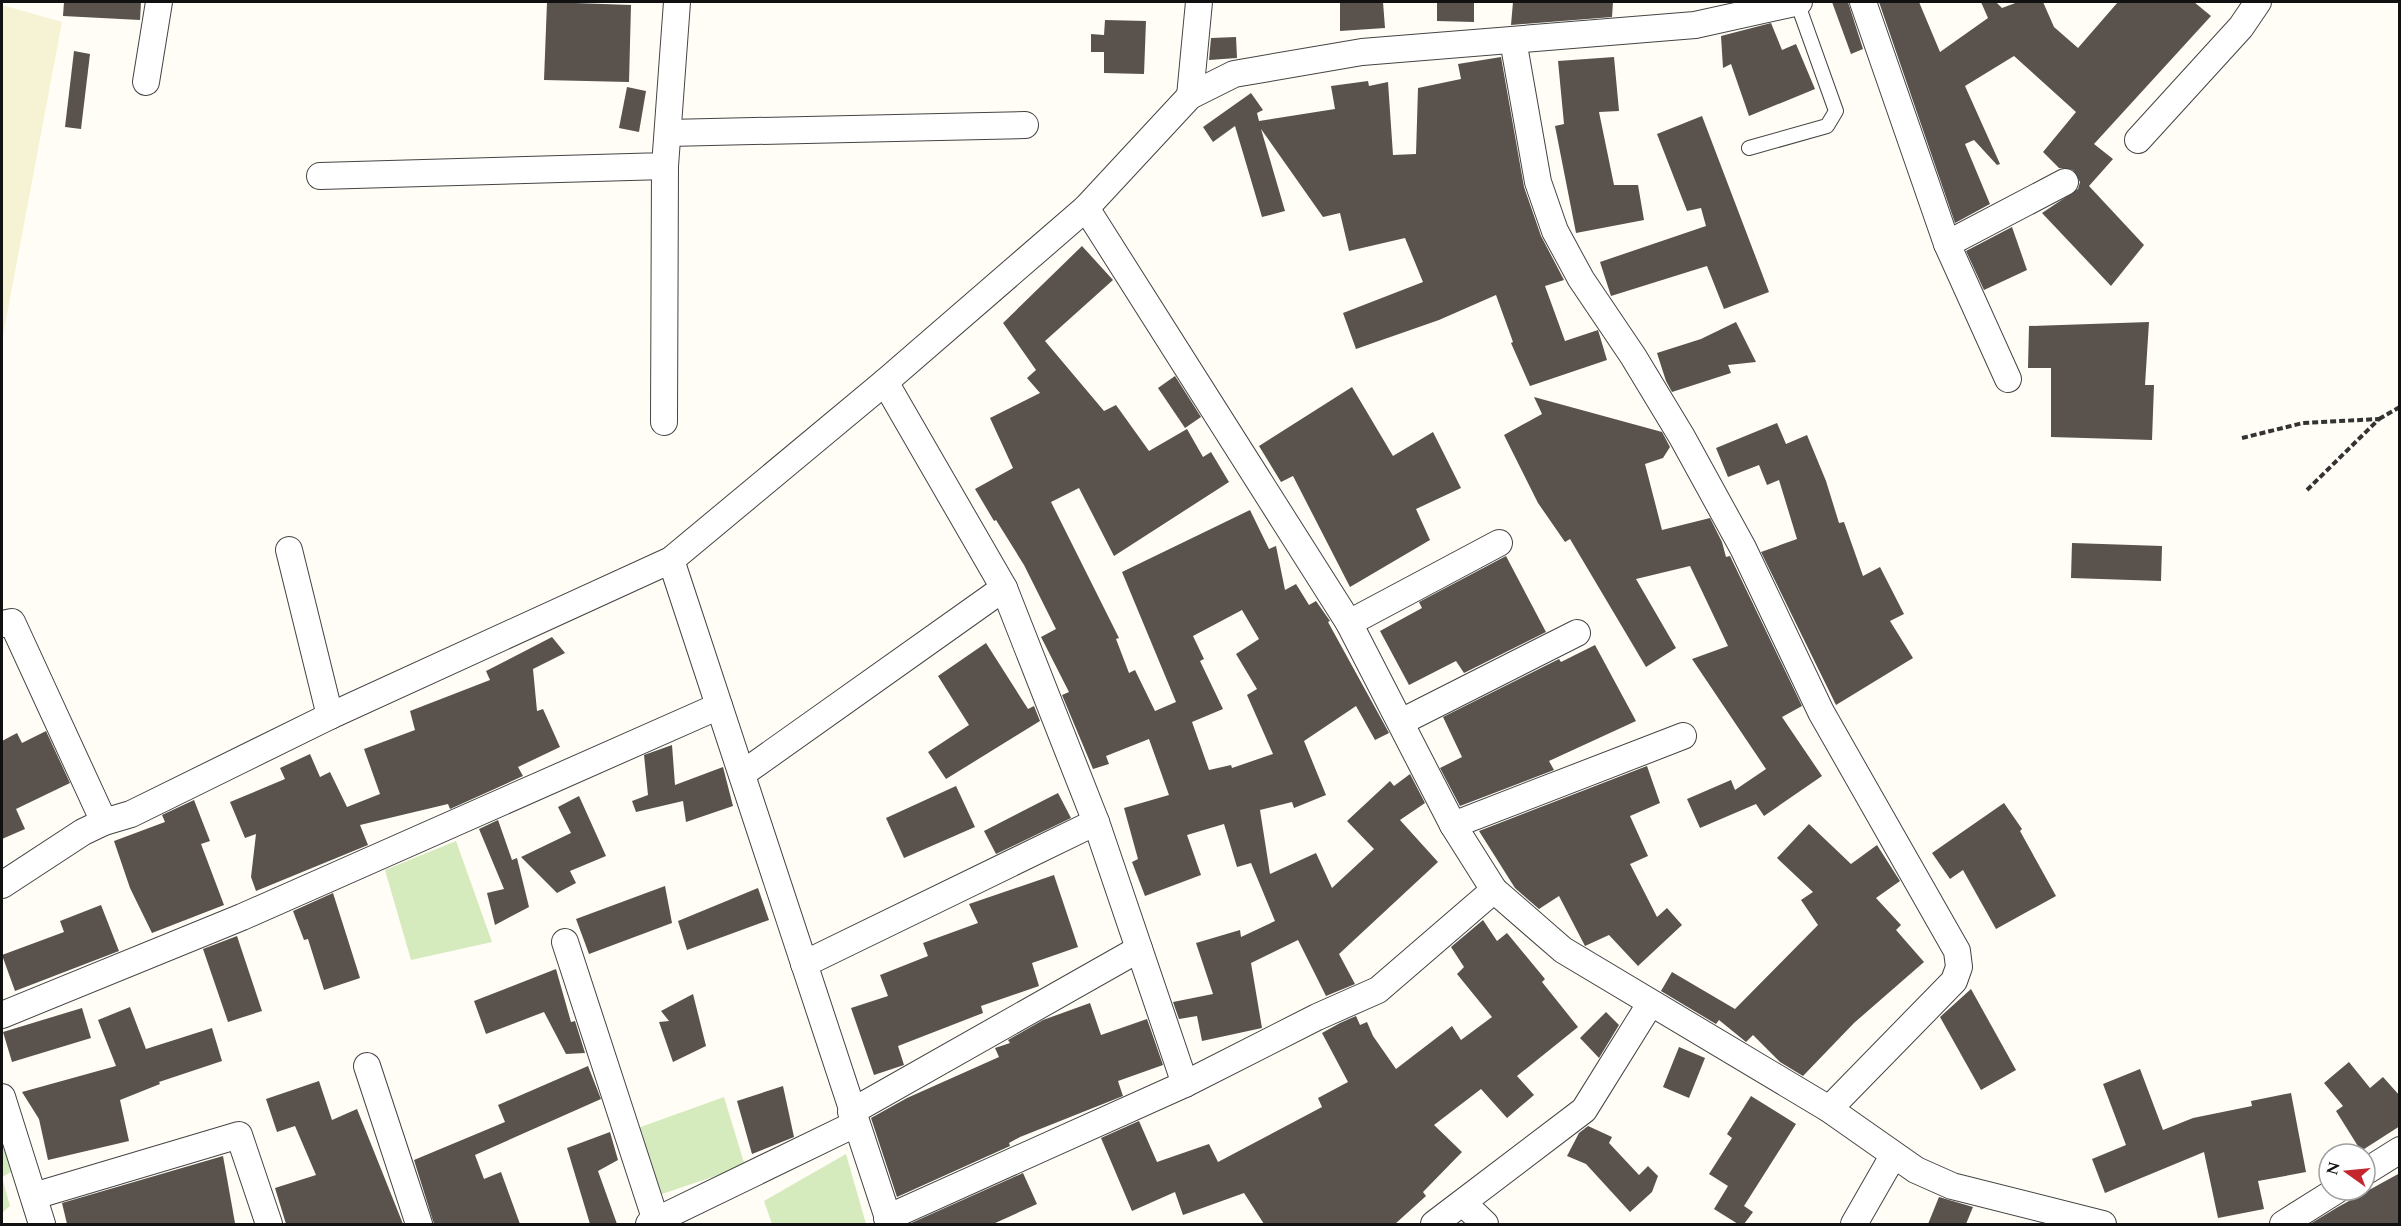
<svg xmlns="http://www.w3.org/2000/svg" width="2401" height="1226" viewBox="0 0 2401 1226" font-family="Spectral,serif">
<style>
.farmland{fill:#f6f3d4}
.green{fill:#d5ebbd}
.building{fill:#5a524d;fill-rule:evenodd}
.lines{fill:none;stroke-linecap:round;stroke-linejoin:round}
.lane-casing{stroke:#444;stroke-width:16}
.street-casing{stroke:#444;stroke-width:28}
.path{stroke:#333;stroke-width:4;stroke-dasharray:6 3;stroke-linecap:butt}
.lane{stroke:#fff;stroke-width:14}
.street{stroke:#fff;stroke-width:26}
</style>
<rect width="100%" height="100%" fill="#fffdf5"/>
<!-- farmland -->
<path class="farmland" d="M 2,5 L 62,22 L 2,341 Z"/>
<!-- green -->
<g class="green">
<path d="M 456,841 L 492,942 L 411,960 L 385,870 Z"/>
<path d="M 724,1097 L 745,1166 L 659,1195 L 635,1129 Z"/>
<path d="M 2,1138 L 13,1171 L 2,1177 L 10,1206 L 2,1213 Z"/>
<path d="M 846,1154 L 866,1224 L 772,1224 L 764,1201 Z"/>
</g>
<!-- building -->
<g class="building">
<path d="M 64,2 L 141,2 L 140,20 L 63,16 Z"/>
<path d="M 547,2 L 631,5 L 629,82 L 544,80 Z"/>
<path d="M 1340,2 L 1383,2 L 1385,28 L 1340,31 Z"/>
<path d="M 1437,2 L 1474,2 L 1474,22 L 1437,21 Z"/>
<path d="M 1513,2 L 1594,3 L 1613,2 L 1612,17 L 1511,25 Z"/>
<path d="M 1832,2 L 1848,2 L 1863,49 L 1851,54 Z"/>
<path d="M 1879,2 L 1919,2 L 1940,52 L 1988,18 L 1981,2 L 1996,2 L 2002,8 L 2018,2 L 2043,2 L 2054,27 L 2078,48 L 2118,2 L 2194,2 L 2211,16 L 2094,144 L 2113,159 L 2089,186 L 2144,245 L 2111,286 L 2042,213 L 2078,189 L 2080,182 L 2073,170 L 2059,168 L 2043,152 L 2076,112 L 2014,56 L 1965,86 L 2000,164 L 1997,165 L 1974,140 L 1965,144 L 1990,204 L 1955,223 Z"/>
<path d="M 1105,20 L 1146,21 L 1144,74 L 1104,73 L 1104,52 L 1091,52 L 1091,34 L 1104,35 Z"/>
<path d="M 1771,23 L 1782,50 L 1796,44 L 1815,89 L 1749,116 L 1731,64 L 1723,68 L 1721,36 Z"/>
<path d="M 1236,37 L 1237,58 L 1209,60 L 1211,38 Z"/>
<path d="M 74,51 L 90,54 L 81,129 L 65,127 Z"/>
<path d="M 1501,57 L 1524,187 L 1541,236 L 1564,280 L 1545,286 L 1565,341 L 1598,330 L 1607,360 L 1530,386 L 1511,343 L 1513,342 L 1496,295 L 1439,320 L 1356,349 L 1343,313 L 1423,282 L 1405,238 L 1349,251 L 1340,213 L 1323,217 L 1261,129 L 1285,211 L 1262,217 L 1235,126 L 1213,142 L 1203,127 L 1251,93 L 1263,110 L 1257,113 L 1259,121 L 1335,109 L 1331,86 L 1368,81 L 1369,86 L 1388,82 L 1393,155 L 1416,154 L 1418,88 L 1461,79 L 1458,64 Z"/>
<path d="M 1614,57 L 1619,111 L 1599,112 L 1614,185 L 1638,185 L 1644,220 L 1576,233 L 1555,126 L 1564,124 L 1558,61 Z"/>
<path d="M 627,87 L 646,91 L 639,132 L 619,128 Z"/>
<path d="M 1702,116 L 1769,292 L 1724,309 L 1707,266 L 1611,296 L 1600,262 L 1706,226 L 1701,208 L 1687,211 L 1657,134 Z"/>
<path d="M 2012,227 L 2027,270 L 1984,290 L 1966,251 Z"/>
<path d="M 1082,246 L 1113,280 L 1045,341 L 1104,411 L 1116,405 L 1149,451 L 1187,429 L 1203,457 L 1211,452 L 1229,482 L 1114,556 L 1079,488 L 1051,502 L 1119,638 L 1116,639 L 1129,673 L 1135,670 L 1155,711 L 1176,702 L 1122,572 L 1250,510 L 1269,549 L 1276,546 L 1285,590 L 1296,584 L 1309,605 L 1316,601 L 1330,621 L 1328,622 L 1389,733 L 1375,740 L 1356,706 L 1304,741 L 1326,795 L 1294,808 L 1292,802 L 1260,810 L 1270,874 L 1316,853 L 1332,888 L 1374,849 L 1347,821 L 1390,781 L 1394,786 L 1410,774 L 1425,803 L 1400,820 L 1438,862 L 1339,954 L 1355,984 L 1326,996 L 1298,940 L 1251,963 L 1262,1028 L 1202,1041 L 1197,1016 L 1179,1019 L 1173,1002 L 1213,994 L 1196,943 L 1240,930 L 1241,937 L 1275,921 L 1251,863 L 1237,867 L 1224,824 L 1187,835 L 1201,875 L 1145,896 L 1132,862 L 1138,859 L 1124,808 L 1169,795 L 1149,739 L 1106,756 L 1109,764 L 1093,769 L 1062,695 L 1069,692 L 1041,637 L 1056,629 L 1024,565 L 996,520 L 994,521 L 975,489 L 1013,468 L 990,418 L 1040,393 L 1027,378 L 1036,370 L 1003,323 ZM 1242,610 L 1259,639 L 1236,654 L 1257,689 L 1247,695 L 1273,754 L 1232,768 L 1231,765 L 1209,770 L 1192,722 L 1223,709 L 1200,661 L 1204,659 L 1193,636 Z"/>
<path d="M 1736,322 L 1756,362 L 1728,365 L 1731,373 L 1672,392 L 1666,381 L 1657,353 L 1701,339 Z"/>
<path d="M 2149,322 L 2145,385 L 2154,385 L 2152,440 L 2051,437 L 2051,368 L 2028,368 L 2029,326 Z"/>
<path d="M 1175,376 L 1201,417 L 1185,428 L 1158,388 Z"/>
<path d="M 1352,387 L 1393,456 L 1433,432 L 1461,488 L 1416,509 L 1430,540 L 1350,587 L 1293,476 L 1281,482 L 1259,446 Z"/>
<path d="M 1534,397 L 1662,432 L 1670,447 L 1663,458 L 1645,464 L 1662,530 L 1710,518 L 1722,542 L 1726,557 L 1730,556 L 1802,706 L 1782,717 L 1822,776 L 1764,816 L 1756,804 L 1700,828 L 1687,799 L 1731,780 L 1735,790 L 1766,769 L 1692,659 L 1728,646 L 1690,566 L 1636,579 L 1676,648 L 1646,667 L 1570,539 L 1565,542 L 1538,503 L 1504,435 L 1542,414 Z"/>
<path d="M 1777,423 L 1786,444 L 1807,435 L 1826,481 L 1839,523 L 1844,522 L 1863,576 L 1880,567 L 1904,614 L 1890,621 L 1913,658 L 1836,705 L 1761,552 L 1797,539 L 1779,480 L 1767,485 L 1759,465 L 1728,477 L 1716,448 Z"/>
<path d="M 2072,543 L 2162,546 L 2161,581 L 2071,578 Z"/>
<path d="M 1506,556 L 1546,632 L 1464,673 L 1456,661 L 1409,685 L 1380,631 L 1422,608 L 1419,602 Z"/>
<path d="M 552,637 L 565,653 L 533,669 L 537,711 L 543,709 L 560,747 L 518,767 L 523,776 L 450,809 L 448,804 L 360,825 L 368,845 L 256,891 L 251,877 L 256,834 L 245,838 L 230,802 L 285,779 L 280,768 L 310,754 L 320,777 L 330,772 L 347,807 L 380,794 L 364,749 L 415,730 L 410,711 L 490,680 L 486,671 Z"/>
<path d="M 986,643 L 1028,709 L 1034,706 L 1040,721 L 946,779 L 928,752 L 969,725 L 938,676 Z"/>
<path d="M 1595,645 L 1636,721 L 1549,761 L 1554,770 L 1460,806 L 1440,768 L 1462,757 L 1443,717 L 1559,659 L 1561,662 Z"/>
<path d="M 46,731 L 70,783 L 16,809 L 25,829 L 2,839 L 2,741 L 17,733 L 22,743 Z"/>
<path d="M 672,745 L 675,785 L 723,767 L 733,806 L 686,822 L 683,801 L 636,812 L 632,801 L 648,795 L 644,755 Z"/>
<path d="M 1647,766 L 1660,803 L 1630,816 L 1648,856 L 1630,864 L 1657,917 L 1667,908 L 1682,925 L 1638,966 L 1609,935 L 1585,946 L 1559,896 L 1539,909 L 1515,888 L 1479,831 Z"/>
<path d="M 956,786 L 975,827 L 904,858 L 886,818 Z"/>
<path d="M 1058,793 L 1071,818 L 996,854 L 984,831 Z"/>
<path d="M 579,796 L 606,856 L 570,871 L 576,883 L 557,893 L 521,857 L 571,833 L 558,807 Z"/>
<path d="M 194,800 L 210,841 L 201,844 L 224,905 L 152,933 L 130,888 L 114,841 L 165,822 L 162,815 Z"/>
<path d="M 2004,803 L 2022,829 L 2020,831 L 2056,896 L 1996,929 L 1963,870 L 1950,879 L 1932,853 Z"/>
<path d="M 498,820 L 512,860 L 517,858 L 529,907 L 495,925 L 487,893 L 504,889 L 479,829 Z"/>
<path d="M 1809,824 L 1851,864 L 1877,845 L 1900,881 L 1876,898 L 1901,925 L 1896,930 L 1924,962 L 1854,1023 L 1803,1076 L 1780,1062 L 1753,1035 L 1746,1042 L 1719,1020 L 1716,1024 L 1661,991 L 1672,972 L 1735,1009 L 1818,925 L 1801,900 L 1813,892 L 1777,858 Z"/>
<path d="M 1054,875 L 1078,947 L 1032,963 L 1039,986 L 981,1006 L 983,1013 L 898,1046 L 904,1065 L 874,1075 L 851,1008 L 888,996 L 880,975 L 928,956 L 923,943 L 978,923 L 969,904 Z"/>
<path d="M 665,886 L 672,923 L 589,954 L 576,919 Z"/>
<path d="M 758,888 L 769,920 L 687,950 L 678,921 Z"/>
<path d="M 333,893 L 360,978 L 324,990 L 308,939 L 304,940 L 293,911 Z"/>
<path d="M 101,905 L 119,951 L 15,991 L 2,955 L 64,932 L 60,921 Z"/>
<path d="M 1483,920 L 1497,941 L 1507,933 L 1545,979 L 1542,982 L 1578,1027 L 1517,1076 L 1534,1095 L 1507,1118 L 1481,1089 L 1434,1125 L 1462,1152 L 1423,1192 L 1426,1196 L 1395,1224 L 1264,1224 L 1244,1193 L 1183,1215 L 1175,1192 L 1132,1211 L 1101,1138 L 1139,1121 L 1157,1162 L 1209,1144 L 1218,1162 L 1322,1107 L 1318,1098 L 1348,1082 L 1322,1033 L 1340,1023 L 1356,1016 L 1360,1025 L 1367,1022 L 1373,1036 L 1396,1069 L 1452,1026 L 1461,1040 L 1492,1017 L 1457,974 L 1464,967 L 1451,947 Z"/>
<path d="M 237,936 L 262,1011 L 228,1022 L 203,949 Z"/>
<path d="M 556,969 L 571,1022 L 575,1021 L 585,1053 L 566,1054 L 544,1012 L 486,1034 L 474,1001 Z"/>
<path d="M 1971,989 L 2016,1070 L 1981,1090 L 1940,1017 Z"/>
<path d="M 693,994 L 706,1046 L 673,1062 L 659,1022 L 669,1021 L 661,1011 Z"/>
<path d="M 1090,1003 L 1101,1035 L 1147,1019 L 1163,1065 L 1118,1081 L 1123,1096 L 1020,1137 L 1009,1143 L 1010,1146 L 897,1197 L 871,1118 L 907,1098 L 999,1057 L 995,1048 L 1010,1043 L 1008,1040 L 1043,1020 Z"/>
<path d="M 130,1007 L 146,1049 L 212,1028 L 222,1061 L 159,1082 L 160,1084 L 120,1100 L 129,1141 L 48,1160 L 39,1119 L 22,1092 L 116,1066 L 98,1020 Z"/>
<path d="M 82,1008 L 91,1038 L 12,1062 L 3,1032 Z"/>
<path d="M 1606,1012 L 1619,1025 L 1599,1058 L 1580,1038 Z"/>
<path d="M 1679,1047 L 1705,1058 L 1689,1098 L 1663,1087 Z"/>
<path d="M 2349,1062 L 2370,1088 L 2383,1077 L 2400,1096 L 2400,1126 L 2361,1151 L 2336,1111 L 2343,1106 L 2324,1083 Z"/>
<path d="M 588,1066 L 601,1099 L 475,1155 L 484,1179 L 501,1172 L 520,1224 L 434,1224 L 414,1160 L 505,1122 L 498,1105 Z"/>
<path d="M 2140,1069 L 2163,1130 L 2193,1118 L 2252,1106 L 2251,1101 L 2291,1093 L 2306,1172 L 2258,1181 L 2264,1209 L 2218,1218 L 2204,1152 L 2105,1193 L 2092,1159 L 2126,1145 L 2103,1084 Z"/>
<path d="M 319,1081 L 332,1120 L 357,1109 L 403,1224 L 286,1224 L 275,1188 L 316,1175 L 295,1126 L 277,1132 L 266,1099 Z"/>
<path d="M 783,1086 L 794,1137 L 752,1154 L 737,1101 Z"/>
<path d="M 1751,1096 L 1796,1124 L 1744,1206 L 1753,1212 L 1744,1224 L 1738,1224 L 1714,1209 L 1728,1186 L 1709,1174 L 1732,1138 L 1727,1134 Z"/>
<path d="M 1588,1126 L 1612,1137 L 1609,1143 L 1639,1175 L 1648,1166 L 1658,1176 L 1652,1192 L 1630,1212 L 1586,1164 L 1567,1156 L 1579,1133 Z"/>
<path d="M 610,1132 L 618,1160 L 598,1171 L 617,1224 L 590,1224 L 567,1148 Z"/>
<path d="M 223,1156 L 235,1223 L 67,1224 L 62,1203 Z"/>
<path d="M 1023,1173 L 1037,1204 L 993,1224 L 909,1224 Z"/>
<path d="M 2400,1173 L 2400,1224 L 2310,1224 L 2338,1207 Z"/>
<path d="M 1939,1197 L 1973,1207 L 1966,1224 L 1928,1224 Z"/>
</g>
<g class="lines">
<defs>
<path id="lane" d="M 1749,148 L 1827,126 L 1836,111 L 1797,2"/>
<g id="street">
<path d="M 1863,2 L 1947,244 L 2008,379"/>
<path d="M 1513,40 L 1538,182 L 1555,231 L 1581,279 L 1633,356 L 1682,437 L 1743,548 L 1821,712 L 1957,951 L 1959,967 L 1954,981 L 1829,1109"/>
<path d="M 146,82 L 159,2"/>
<path d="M 1190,96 L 1199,2"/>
<path d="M 668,133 L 1025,125"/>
<path d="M 2138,140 L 2241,27 L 2258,2"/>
<path d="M 320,176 L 665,166 L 677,2"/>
<path d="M 1086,208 L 1349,623 L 1453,825 L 1494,890 L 1563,950 L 1829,1109 L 1916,1170 L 1952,1186 L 2103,1224"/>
<path d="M 1947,244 L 2065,182"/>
<path d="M 885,382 L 1004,588 L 1096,822 L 1185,1084"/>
<path d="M 664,422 L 665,166"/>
<path d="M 289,550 L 330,716"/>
<path d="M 671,560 L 890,1224"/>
<path d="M 1349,623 L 1499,543"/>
<path d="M 2,624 L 12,622 L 104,822"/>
<path d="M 1401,722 L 1577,633"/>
<path d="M 742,774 L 1004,588"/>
<path d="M 1453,825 L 1683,736"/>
<path d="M 2,885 L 83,832 L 104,822 L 131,814 L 330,716 L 671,560 L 885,382 L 1086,208 L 1190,96 L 1234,74 L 1362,52 L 1695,25 L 1799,2"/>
<path d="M 565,942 L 656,1221"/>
<path d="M 804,964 L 1096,822"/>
<path d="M 2,1015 L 242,917 L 719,706"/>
<path d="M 367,1066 L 419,1224"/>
<path d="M 2,1097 L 42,1224"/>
<path d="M 851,1112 L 1139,949"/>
<path d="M 2365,1172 L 2400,1150"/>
<path d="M 34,1196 L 239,1135 L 269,1224"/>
<path d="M 1463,1203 L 1485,1224"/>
<path d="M 887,1218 L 1185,1084 L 1317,1017 L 1378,990 L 1494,890"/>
<path d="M 649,1224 L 855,1124"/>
<path d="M 1434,1224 L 1584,1110 L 1650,1004"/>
<path d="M 1854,1224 L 1893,1156"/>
<path d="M 2283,1224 L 2337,1190"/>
</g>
</defs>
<!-- lane casing -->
<use href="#lane" class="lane-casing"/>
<!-- street casing -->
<use href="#street" class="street-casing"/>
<!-- path -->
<g class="path">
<path d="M 2379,419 L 2400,407"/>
<path d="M 2242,438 L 2303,423 L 2379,419 L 2306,491"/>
</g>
<!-- lane -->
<use href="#lane" class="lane"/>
<!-- street -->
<use href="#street" class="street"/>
</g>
<!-- border -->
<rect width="2401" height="1226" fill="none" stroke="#111111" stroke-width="6"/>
<!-- north arrow -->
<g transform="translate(2347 1172) rotate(285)"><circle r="28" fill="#ffffff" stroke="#a0a0a0" stroke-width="1.5"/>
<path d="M0-4.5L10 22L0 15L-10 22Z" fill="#c4262e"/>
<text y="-9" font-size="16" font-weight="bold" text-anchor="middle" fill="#111111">N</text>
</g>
</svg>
